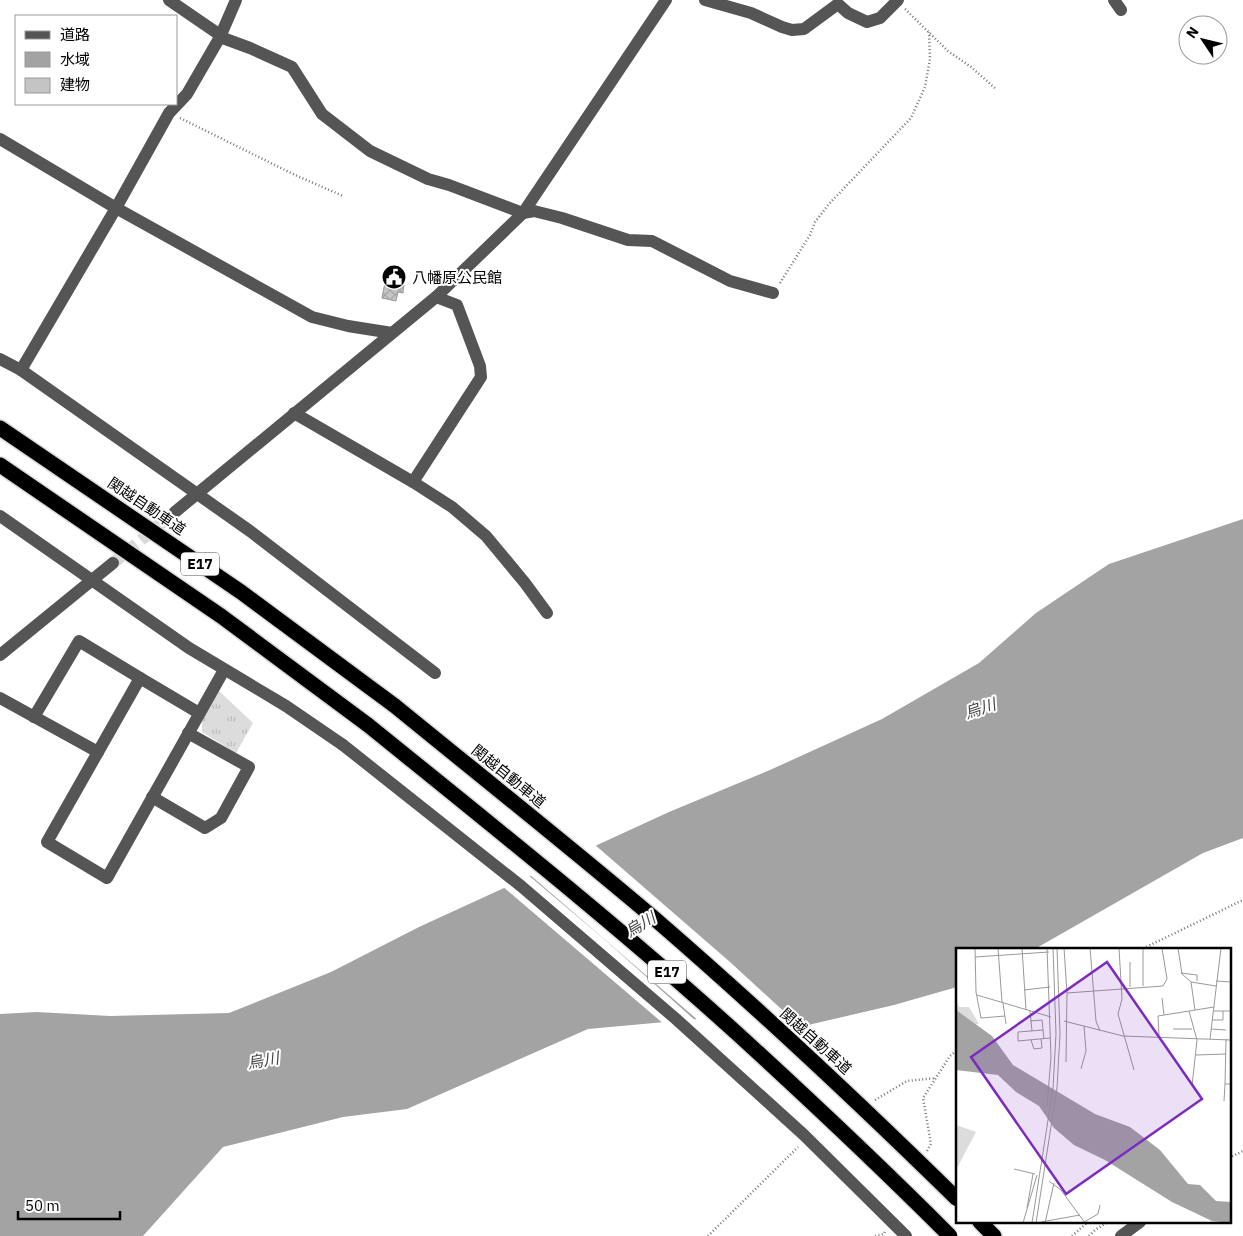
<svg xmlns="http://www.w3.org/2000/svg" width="1243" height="1236" viewBox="0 0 1243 1236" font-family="'IBM Plex Sans','Noto Sans JP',sans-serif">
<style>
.grass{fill:url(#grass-tufts)}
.water{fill:#a3a3a3}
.pier{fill:#fff}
.building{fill:url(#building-cross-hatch);stroke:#999}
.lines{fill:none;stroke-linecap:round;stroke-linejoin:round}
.minor-tunnel{stroke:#d9d9d9;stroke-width:12;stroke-dasharray:12 6;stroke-linecap:butt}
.highway-casing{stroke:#dbdbdb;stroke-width:18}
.path{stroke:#777;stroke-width:2.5;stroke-dasharray:1 2.5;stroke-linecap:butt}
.minor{stroke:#555;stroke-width:12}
.highway{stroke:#000;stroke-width:15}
.highway-bridge-casing{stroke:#dbdbdb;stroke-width:18;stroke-linecap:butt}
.minor-bridge{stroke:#555;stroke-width:12}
.highway-bridge{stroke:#000;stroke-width:15}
.labels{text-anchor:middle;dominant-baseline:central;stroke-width:4;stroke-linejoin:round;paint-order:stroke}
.shield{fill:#fff;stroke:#4c4c4c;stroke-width:1}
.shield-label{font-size:14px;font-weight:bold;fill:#000}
.poi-label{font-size:15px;fill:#000;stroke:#fff;text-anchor:start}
.street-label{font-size:15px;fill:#000;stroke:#fff}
.water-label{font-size:16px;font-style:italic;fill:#444;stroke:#fff}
.inset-road{fill:none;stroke:#999;stroke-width:1}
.view{fill:#7b2cbf;fill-opacity:0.15;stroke:#7b2cbf;stroke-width:2.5}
.inset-edge{fill:none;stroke:#000;stroke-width:2.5}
</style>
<defs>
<pattern id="grass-tufts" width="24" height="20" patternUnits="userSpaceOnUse" patternTransform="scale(1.25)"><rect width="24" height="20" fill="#dcdcdc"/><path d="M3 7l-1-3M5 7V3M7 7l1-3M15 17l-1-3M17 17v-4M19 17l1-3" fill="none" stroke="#bbb"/></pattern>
<pattern id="building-cross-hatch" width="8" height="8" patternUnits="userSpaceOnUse" patternTransform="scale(1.25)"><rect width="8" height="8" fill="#c4c4c4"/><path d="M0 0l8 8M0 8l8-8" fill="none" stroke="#a7a7a7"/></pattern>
</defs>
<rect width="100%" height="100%" fill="#fff"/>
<!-- grass -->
<path class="grass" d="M 218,690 L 253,723 L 236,753 L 202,732 L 202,721 Z"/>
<!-- water -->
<path class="water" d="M 1243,519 L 1243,838 L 1203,853 L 1033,950 L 957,950 L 957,987 L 894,1005 L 791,1029 L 698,1019 L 588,1029 L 407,1109 L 343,1117 L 223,1147 L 143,1236 L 0,1236 L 0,1014 L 37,1012 L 110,1016 L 229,1013 L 331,972 L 419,927 L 669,812 L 770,770 L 882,719 L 979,663 L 1036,613 L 1109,564 Z"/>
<!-- pier -->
<g class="pier">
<path d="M 594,844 L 730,962 L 803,1029 L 790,1032 L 700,1022 L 529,874 Z"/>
<path d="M 527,874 L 604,939 L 697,1022 L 665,1025 L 502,886 Z"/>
</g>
<!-- building -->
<path class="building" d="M 388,267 L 402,270 L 399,284 L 404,285 L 403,293 L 398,292 L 396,301 L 382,298 Z"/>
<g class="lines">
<!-- minor-tunnel -->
<path class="minor-tunnel" d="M 113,563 L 175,512"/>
<defs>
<g id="highway">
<path d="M 0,428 L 241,592 L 395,706"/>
<path d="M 0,465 L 221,616 L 368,725"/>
<path d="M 980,1222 L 994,1236"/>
</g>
</defs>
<!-- highway casing -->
<use href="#highway" class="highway-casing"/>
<!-- path -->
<g class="path">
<path d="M 905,9 L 948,51 L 971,67 L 996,89"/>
<path d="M 180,118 L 295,175 L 343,196"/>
<path d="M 780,283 L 810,235 L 815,222 L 829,204 L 911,118 L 925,87 L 930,59 L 929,32"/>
<path d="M 1140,950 L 1243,900"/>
<path d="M 875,1100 L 907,1081 L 936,1078"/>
<path d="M 927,1151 L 931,1144 L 923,1098 L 950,1056 L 957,1050"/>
<path d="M 1229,1158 L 1243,1151"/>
<path d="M 708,1236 L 798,1147"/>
<path d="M 875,1236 L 884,1234 L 885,1231"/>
<path d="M 1072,1236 L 1088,1222"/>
<path d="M 1089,1236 L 1095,1230 L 1108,1222"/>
</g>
<!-- minor -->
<g class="minor">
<path d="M 169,0 L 220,35 L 220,37 L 250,48 L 292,67 L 322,114 L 370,151 L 428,179 L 449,185 L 523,213 L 534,211 L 562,218 L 628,240 L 652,241 L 730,281 L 773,293"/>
<path d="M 705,0 L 751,13 L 782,27 L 792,30 L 804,29 L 838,4 L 848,13 L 867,22 L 880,18 L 898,0"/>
<path d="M 1114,0 L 1121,10"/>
<path d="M 0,139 L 116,208 L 312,317 L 348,326 L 392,333"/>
<path d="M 0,359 L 21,370 L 250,531 L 435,673"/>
<path d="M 21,370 L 116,208 L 169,113 L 187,94 L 220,37 L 236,0"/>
<path d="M 294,413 L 413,482 L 452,507 L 486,536 L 525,583 L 547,613"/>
<path d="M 413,482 L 481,377 L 480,366 L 457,305 L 436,297"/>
<path d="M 175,512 L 436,297 L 523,213 L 666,0"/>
<path d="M 0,516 L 189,648 L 286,706 L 343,745"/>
<path d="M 0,655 L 113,563"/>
<path d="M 0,698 L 98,752"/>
<path d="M 199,713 L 140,678 L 47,842 L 107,878 L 224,670"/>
<path d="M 34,717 L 79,641 L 140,678"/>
<path d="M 152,797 L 205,828 L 221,818 L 249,767 L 188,733"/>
<path d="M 1121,1236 L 1140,1222"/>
</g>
<!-- highway -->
<use href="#highway" class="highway"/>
<defs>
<g id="highway-bridge">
<path d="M 395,706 C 482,777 569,846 655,919 C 759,1009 859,1103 957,1199"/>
<path d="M 368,725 C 494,827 621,928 741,1037 C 812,1102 882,1168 950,1236"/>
</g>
</defs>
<!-- highway-bridge casing -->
<use href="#highway-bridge" class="highway-bridge-casing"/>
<!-- minor-bridge -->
<path class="minor-bridge" d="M 343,745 L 521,886 L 676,1019 L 804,1135 L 906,1236"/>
<!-- highway-bridge -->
<use href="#highway-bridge" class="highway-bridge"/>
</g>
<!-- icons -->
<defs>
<symbol id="civic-disc" viewBox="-11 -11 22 22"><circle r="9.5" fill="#000" stroke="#fff"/><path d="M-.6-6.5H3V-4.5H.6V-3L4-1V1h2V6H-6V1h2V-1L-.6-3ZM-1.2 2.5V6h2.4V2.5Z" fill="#fff"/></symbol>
</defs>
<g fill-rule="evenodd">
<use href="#civic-disc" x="380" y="263" width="28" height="28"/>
</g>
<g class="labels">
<!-- shield labels -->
<g class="shield">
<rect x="181" y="552.5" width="38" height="23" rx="4"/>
<rect x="648" y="960.5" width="38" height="23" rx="4"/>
</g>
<g class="shield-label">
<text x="200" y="564">E17</text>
<text x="667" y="972">E17</text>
</g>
<!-- poi labels -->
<g class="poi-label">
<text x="412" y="277">八幡原公民館</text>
</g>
<!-- street labels -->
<g class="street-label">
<text transform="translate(147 506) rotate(34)">関越自動車道</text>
<text transform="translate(509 776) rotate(39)">関越自動車道</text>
<text transform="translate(816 1041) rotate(42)">関越自動車道</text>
</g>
<!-- water labels -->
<g class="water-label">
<text transform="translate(980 708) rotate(-18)">烏川</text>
<text transform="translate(640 924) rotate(-31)">烏川</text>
<text transform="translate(263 1060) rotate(-10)">烏川</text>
</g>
</g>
<!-- overview -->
<g transform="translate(956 948)">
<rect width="275" height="275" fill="#fff"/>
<path d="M 0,177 L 20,184 L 0,222 Z" fill="#dcdcdc"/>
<path d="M 0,52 L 3,59 L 13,59 L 23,76 L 17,77 L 0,62 Z" fill="#dcdcdc"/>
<path d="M 0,182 L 16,189 L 6,209 L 0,213 Z" fill="#dcdcdc"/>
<path d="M 0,62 L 36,88 L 57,117 L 139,166 L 174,179 L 204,202 L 232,236 L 244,237 L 260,253 L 275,254 L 275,275 L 256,273 L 216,254 L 149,212 L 118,197 L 98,180 L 83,158 L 60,144 L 42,127 L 0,122 Z" fill="#a3a3a3"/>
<path class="inset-road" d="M 19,0 L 20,44 L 25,70 L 49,68M 42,0 L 46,54M 66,0 L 70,62M 91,0 L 95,109 L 91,159M 108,0 L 111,45 L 110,114M 134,0 L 140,73 L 144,83M 163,0 L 166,51 L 162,66 L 178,122M 187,0 L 187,38M 222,0 L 226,26 L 235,34 L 239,62M 19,9 L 93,4M 174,14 L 174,39M 225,25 L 241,27 L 241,33M 260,33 L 275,34M 235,34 L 260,38M 68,42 L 94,39M 111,45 L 207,38 L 211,31 L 206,0M 21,47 L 95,69M 206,50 L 208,67M 47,55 L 50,76M 74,63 L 76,83M 233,63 L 241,92 L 236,138M 257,63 L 275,63M 256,72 L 267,72 L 267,63M 74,73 L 86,72 L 87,82M 108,73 L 167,88 L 275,92M 217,81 L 236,81M 255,81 L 270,82M 203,87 L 202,68 L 258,59M 88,91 L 87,82 L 62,84 L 62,93 L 94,90M 254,91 L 265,0M 270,91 L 269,136 L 275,136M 75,92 L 78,101 L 86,100 L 85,91M 240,107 L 270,106M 125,121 L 130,103 L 128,78M 268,153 L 269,136M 58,221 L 79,226M 93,233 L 105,242 L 129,275M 71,260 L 77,226M 85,274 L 124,267M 128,274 L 142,266 L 144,257M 67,275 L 81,227M 76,275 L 97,140 L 100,86 L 97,0M 80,275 L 101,140 L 104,86 L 101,0M 89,275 L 98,235"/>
<path class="view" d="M 151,14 L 246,151 L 110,246 L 15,109 Z"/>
<rect width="275" height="275" class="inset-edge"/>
</g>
<!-- legend -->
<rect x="15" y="15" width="162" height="90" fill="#ffffff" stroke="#999999"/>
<rect x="25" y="31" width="25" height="8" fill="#555555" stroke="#999999"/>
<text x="60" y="40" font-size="15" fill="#000000">道路</text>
<rect x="25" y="52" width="25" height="15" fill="#a3a3a3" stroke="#999999"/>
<text x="60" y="65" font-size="15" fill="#000000">水域</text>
<rect x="25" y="78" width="25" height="15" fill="#c4c4c4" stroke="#999999"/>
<text x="60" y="90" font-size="15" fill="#000000">建物</text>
<!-- north arrow -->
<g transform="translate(1203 40) rotate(305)"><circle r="24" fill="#ffffff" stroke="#999999"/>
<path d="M0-4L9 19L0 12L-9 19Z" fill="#000000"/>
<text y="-8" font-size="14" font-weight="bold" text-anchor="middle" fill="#000000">N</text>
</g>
<!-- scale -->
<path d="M18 1211v8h102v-8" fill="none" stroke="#000000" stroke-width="2.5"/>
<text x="25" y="1211" font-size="15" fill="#000000" stroke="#ffffff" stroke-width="4" paint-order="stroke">50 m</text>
</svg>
